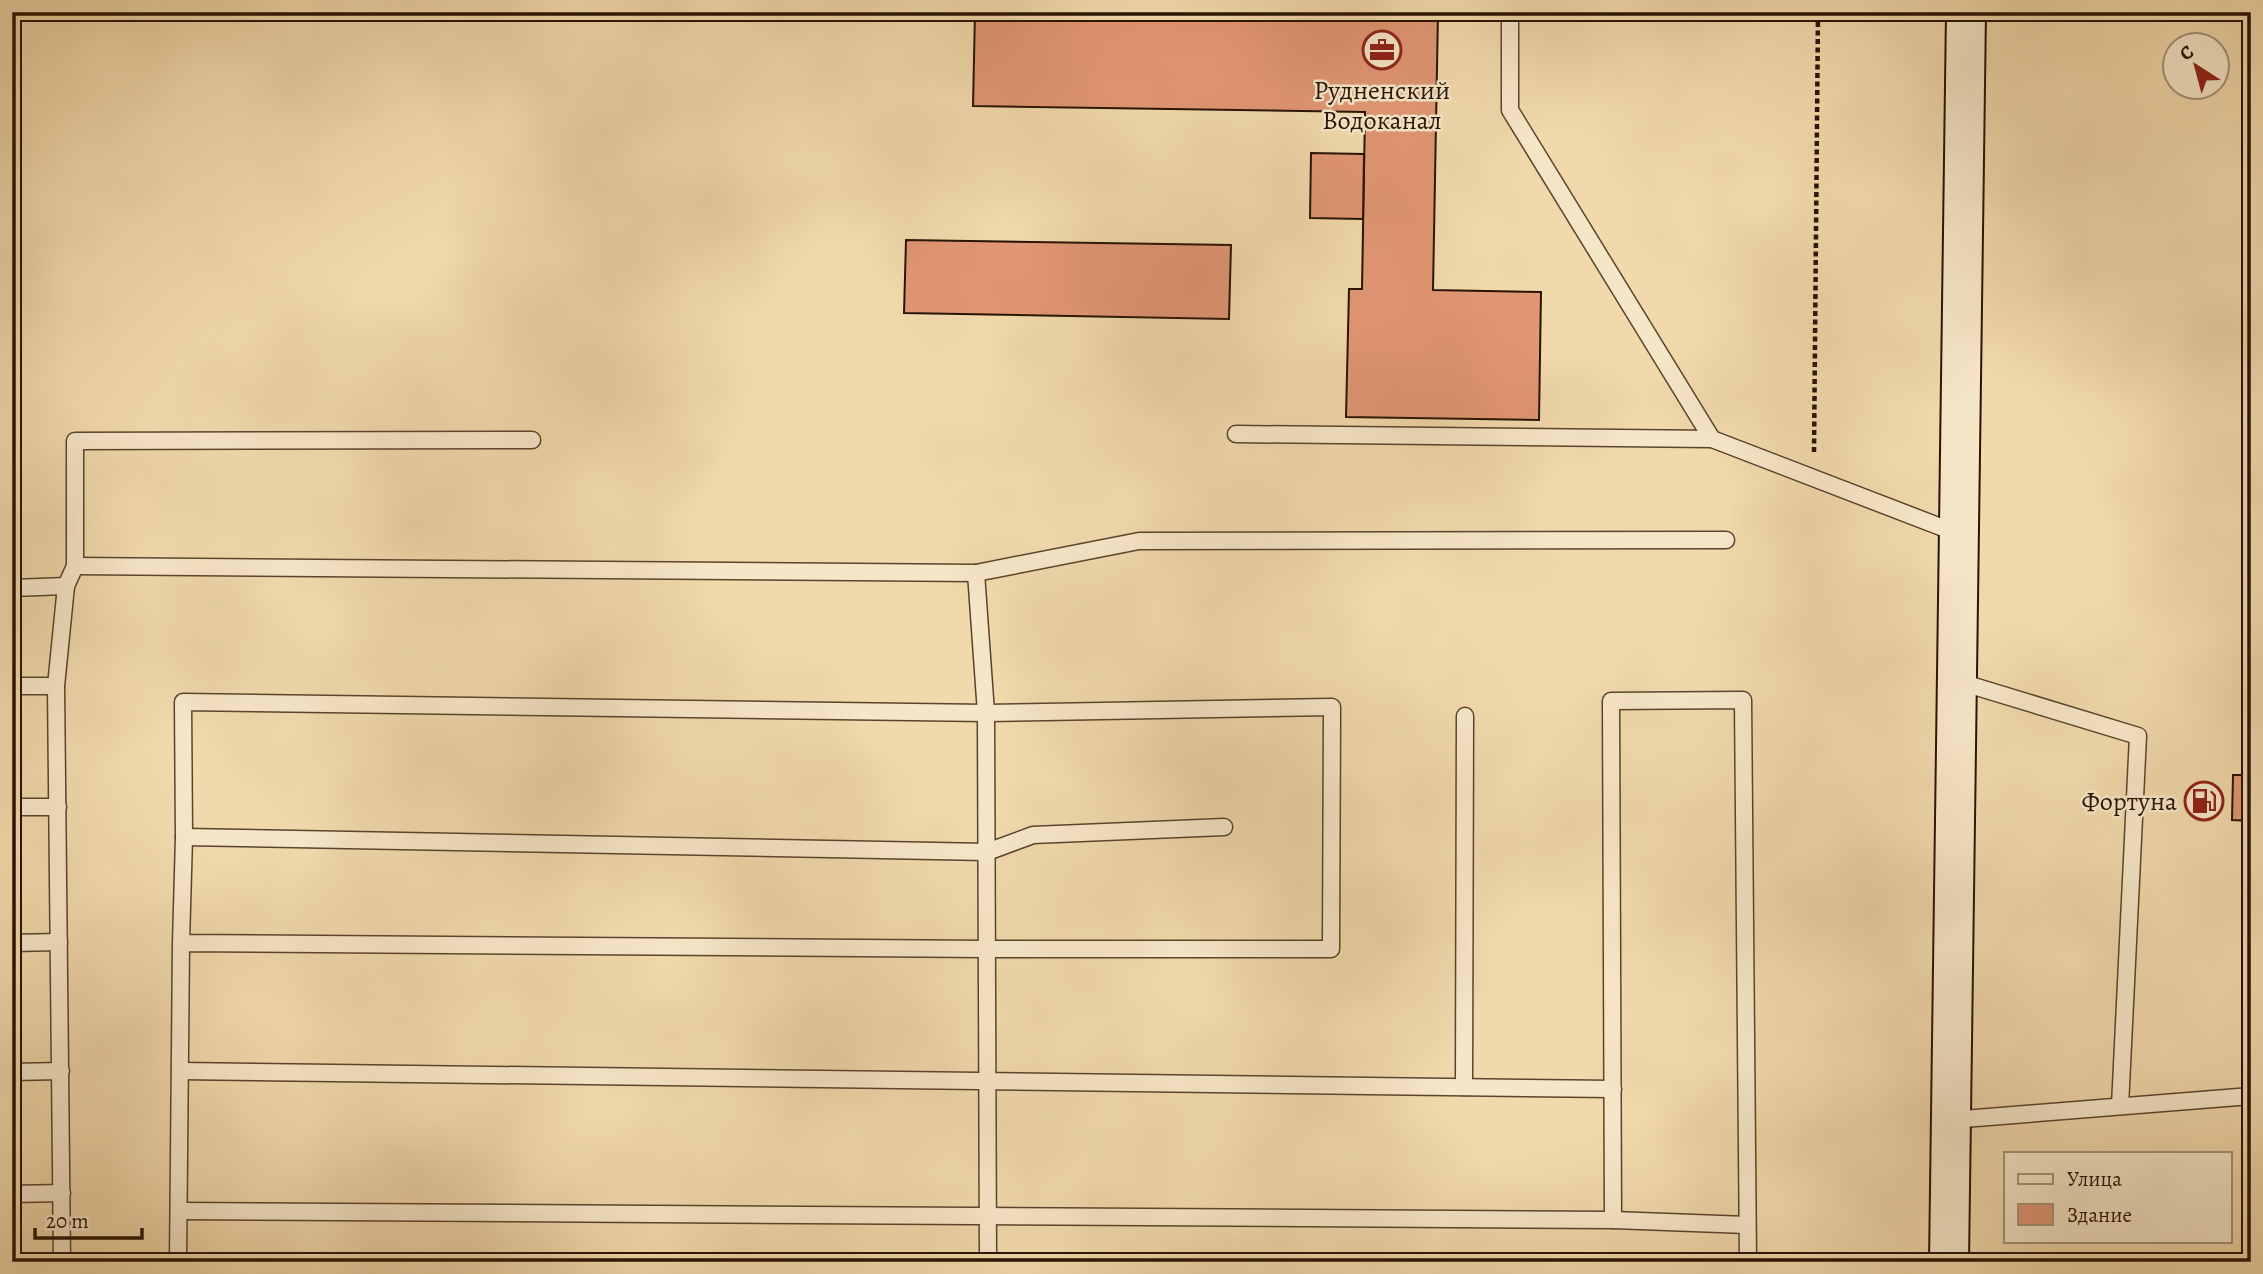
<svg xmlns="http://www.w3.org/2000/svg" width="2263" height="1274" viewBox="0 0 2263 1274" font-family="Alegreya,serif">
<style>
.building{fill:#e19674;stroke:#281303;stroke-width:2}
.lines{fill:none;stroke-linecap:round;stroke-linejoin:round}
.lane-casing{stroke:#5a442d;stroke-width:19}
.secondary-casing{stroke:#281303;stroke-width:42}
.path{stroke:#281303;stroke-width:4.5;stroke-dasharray:5 3.5;stroke-linecap:butt}
.lane{stroke:#f6e6c8;stroke-width:16}
.secondary{stroke:#f6e6c8;stroke-width:38}
.labels{text-anchor:middle;dominant-baseline:central;stroke-width:5;stroke-linejoin:round;paint-order:stroke}
.poi-label{font-size:26px;fill:#281303;stroke:#f6e6c8}
</style>
<rect width="100%" height="100%" fill="#f1d9ab"/>
<filter id="stains"><feTurbulence type="fractalNoise" baseFrequency=".00286" numOctaves="4"/><feColorMatrix values="0 0 0 0 .2 0 0 0 0 .09 0 0 0 0 .02 0 0 0 .5 -.17"/></filter>
<radialGradient id="worn" r=".72"><stop offset=".6" stop-color="#630" stop-opacity="0"/><stop offset="1" stop-color="#630" stop-opacity=".3"/></radialGradient>
<!-- building -->
<g class="building">
<path d="M 975,12 L 1438,12 L 1433,290 L 1541,292 L 1539,420 L 1346,417 L 1349,289 L 1362,289 L 1365,112 L 973,106 Z"/>
<path d="M 1311,153 L 1364,154 L 1363,219 L 1310,218 Z"/>
<path d="M 906,240 L 1231,245 L 1229,319 L 904,313 Z"/>
<path d="M 2233,775 L 2251,775 L 2251,821 L 2232,820 Z"/>
</g>
<g class="lines">
<defs>
<g id="lane">
<path d="M 1510,12 L 1510,110 L 1712,439"/>
<path d="M 1236,434 L 1712,439 L 1959,534"/>
<path d="M 75,566 L 976,573 L 1139,541 L 1726,540"/>
<path d="M 976,573 L 986,713 L 988,1262"/>
<path d="M 12,588 L 66,586"/>
<path d="M 1957,681 L 2138,736 L 2120,1106"/>
<path d="M 12,686 L 56,686"/>
<path d="M 12,807 L 58,807"/>
<path d="M 184,837 L 987,852 L 1033,835 L 1224,827"/>
<path d="M 12,943 L 59,942"/>
<path d="M 180,1071 L 1613,1089"/>
<path d="M 12,1072 L 61,1071"/>
<path d="M 1464,1087 L 1465,716"/>
<path d="M 1951,1120 L 2251,1096"/>
<path d="M 12,1194 L 62,1193"/>
<path d="M 179,1211 L 1613,1220 L 1747,1225"/>
<path d="M 1613,1220 L 1611,701 L 1743,700 L 1748,1262"/>
<path d="M 62,1262 L 56,686 L 66,586 L 75,566 L 75,441 L 532,440"/>
<path d="M 178,1262 L 181,943 L 184,837 L 183,702 L 986,713 L 1332,707 L 1331,949 L 987,949 L 181,943"/>
</g>
<path id="secondary" d="M 1949,1262 L 1966,12"/>
</defs>
<!-- lane casing -->
<use href="#lane" class="lane-casing"/>
<!-- secondary casing -->
<use href="#secondary" class="secondary-casing"/>
<!-- path -->
<path class="path" d="M 1814,452 L 1818,12"/>
<!-- lane -->
<use href="#lane" class="lane"/>
<!-- secondary -->
<use href="#secondary" class="secondary"/>
</g>
<!-- icons -->
<defs>
<symbol id="office-ring" viewBox="-11 -11 22 22"><circle r="9.5" fill="#f6e6c8" stroke="#8f2418" stroke-width="1.5"/><path d="M-6-3h4V-5.5h4V-3h4V5H-6ZM-1-4.5V-3h2v-1.5ZM-6 0V1H6V0Z" fill="#8f2418"/></symbol>
<symbol id="fuel-ring" viewBox="-11 -11 22 22"><circle r="9.5" fill="#f6e6c8" stroke="#8f2418" stroke-width="1.5"/><path d="M-5.5-6h7V0h2V4h1.3V-2.5L3-4.5l.8-.8L6-3V5H2.5V1h-1V6h-7ZM-4.2-4.7v3.2H.2V-4.7Z" fill="#8f2418"/></symbol>
</defs>
<g fill-rule="evenodd">
<use href="#office-ring" x="1360" y="28" width="44" height="44"/>
<use href="#fuel-ring" x="2182" y="779" width="44" height="44"/>
</g>
<g class="labels">
<!-- poi labels -->
<g class="poi-label">
<text x="1382" y="90">Рудненский<tspan x="1382" dy="30">Водоканал</tspan></text>
<text x="2177" y="801" text-anchor="end">Фортуна</text>
</g>
</g>
<!-- margin -->
<rect width="2263" height="1274" fill="none" stroke="#f1d9ab" stroke-width="42"/>
<rect x="14" y="14" width="2235" height="1246" fill="none" stroke="#281303" stroke-width="3.5"/>
<rect x="21" y="21" width="2221" height="1232" fill="none" stroke="#281303" stroke-width="2"/>
<!-- legend -->
<rect x="2004" y="1152" width="228" height="91" fill="#f6e6c8" stroke="#a49279" stroke-width="2"/>
<rect x="2018" y="1174" width="35" height="10" fill="#f6e6c8" stroke="#a49279" stroke-width="2"/>
<text x="2067" y="1186" font-size="21" fill="#281303">Улица</text>
<rect x="2018" y="1204" width="35" height="21" fill="#e19674" stroke="#a49279" stroke-width="2"/>
<text x="2067" y="1222" font-size="21" fill="#281303">Здание</text>
<!-- north arrow -->
<g transform="translate(2196 66) rotate(324)"><circle r="33" fill="#f6e6c8" stroke="#a49279" stroke-width="2"/>
<path d="M0-5L12 26L0 18L-12 26Z" fill="#8f2418"/>
<text y="-10" font-size="19" font-weight="bold" text-anchor="middle" fill="#281303">С</text>
</g>
<!-- scale -->
<path d="M35 1228v10h107v-10" fill="none" stroke="#281303" stroke-width="3.5"/>
<text x="46" y="1228" font-size="21" fill="#281303" stroke="#f6e6c8" stroke-width="5" paint-order="stroke">20 m</text>
<rect width="100%" height="100%" filter="url(#stains)"/>
<rect width="100%" height="100%" fill="url(#worn)"/>
</svg>
